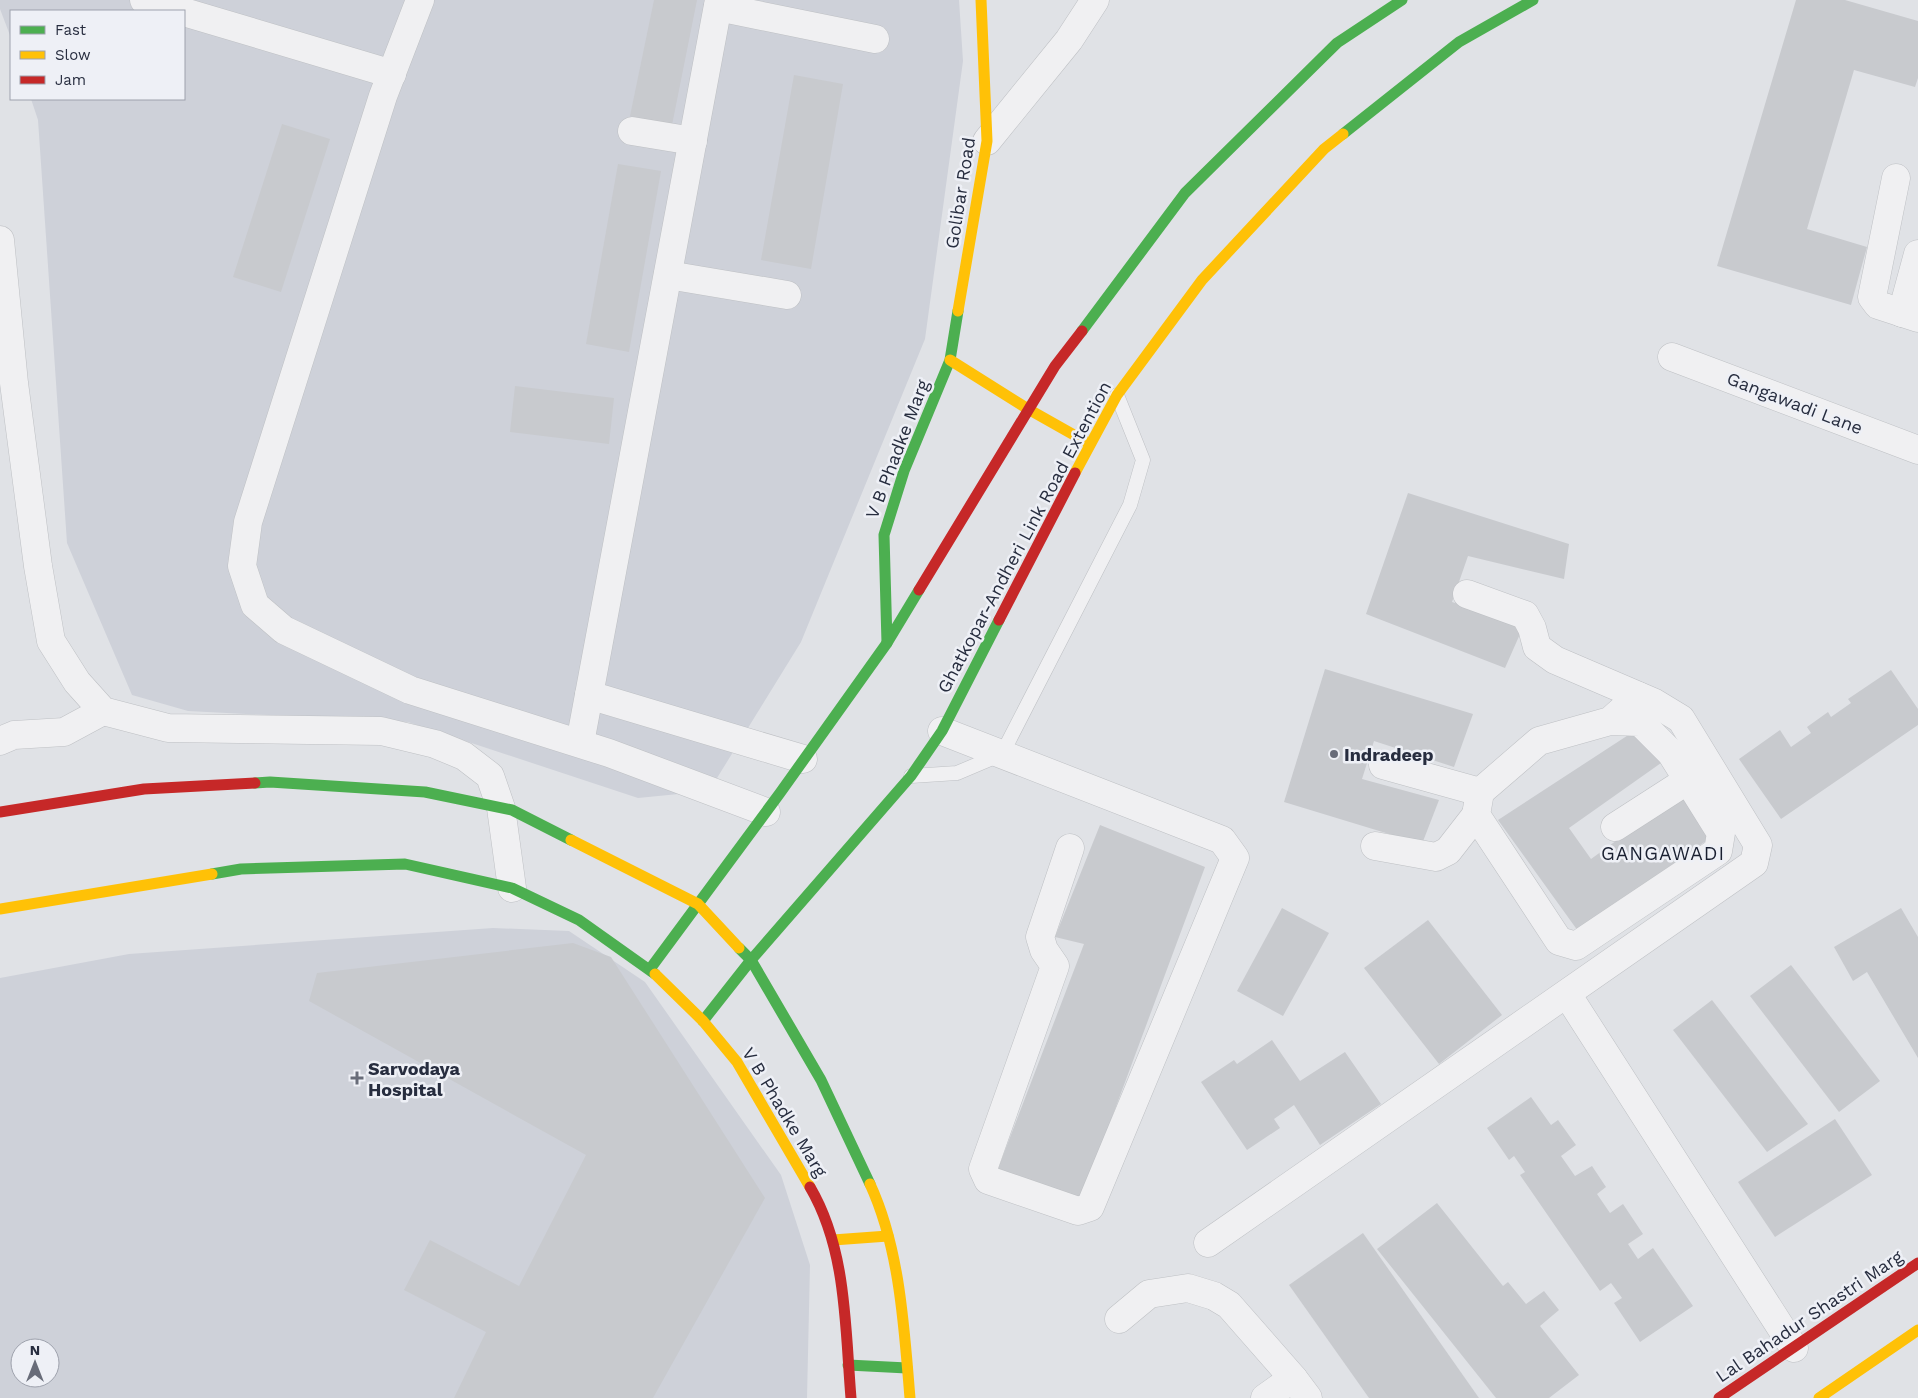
<svg xmlns="http://www.w3.org/2000/svg" width="1918" height="1398" viewBox="0 0 1918 1398" font-family="'Work Sans',sans-serif">
<style>
.built{fill:#ced1d9;fill-rule:evenodd}
.building{fill:#c8cace}
.lines{fill:none;stroke-linecap:round;stroke-linejoin:round}
.lane-casing{stroke:#bec0c4;stroke-width:15}
.street-casing{stroke:#bec0c4;stroke-width:29}
.lane{stroke:#f0f0f2;stroke-width:14}
.street{stroke:#f0f0f2;stroke-width:28}
.fast{stroke:#4caf50;stroke-width:11}
.slow{stroke:#ffc107;stroke-width:11}
.jam{stroke:#c62828;stroke-width:11}
.poi-dot{fill:#686c79;stroke:#eef0f6;stroke-width:2}
.labels{text-anchor:middle;dominant-baseline:central;stroke-width:5;stroke-linejoin:round;paint-order:stroke}
.street-label{font-size:18px;fill:#272d3f;stroke:#eef0f6}
.poi-label{font-size:18px;font-weight:bold;fill:#272d3f;stroke:#eef0f6;text-anchor:start}
.neighbourhood-label{font-size:19px;letter-spacing:1px;fill:#191f30;stroke:#eef0f6}
</style>
<rect width="100%" height="100%" fill="#e0e2e6"/>
<!-- built -->
<g class="built">
<path d="M 0,0 L 959,0 L 963,61 L 925,339 L 801,642 L 709,791 L 638,798 L 408,722 L 188,711 L 132,695 L 67,543 L 38,120 L 31,99 L 184,99 L 184,11 L 11,11 L 11,38 L 0,9 Z"/>
<path d="M 493,928 L 569,931 L 645,982 L 781,1175 L 810,1265 L 807,1398 L 0,1398 L 0,978 L 129,954 ZM 20,1348 L 50,1348 L 50,1378 L 20,1378 Z"/>
</g>
<!-- building -->
<g class="building">
<path d="M 654,0 L 697,0 L 672,125 L 630,116 Z"/>
<path d="M 1796,0 L 1845,0 L 1918,21 L 1918,78 L 1915,87 L 1854,70 L 1807,229 L 1867,247 L 1851,305 L 1717,266 Z"/>
<path d="M 794,75 L 843,84 L 811,269 L 761,260 Z"/>
<path d="M 282,124 L 330,139 L 281,292 L 233,277 Z"/>
<path d="M 618,164 L 661,171 L 629,352 L 586,344 Z"/>
<path d="M 515,386 L 614,398 L 609,444 L 510,432 Z"/>
<path d="M 1408,493 L 1569,544 L 1564,579 L 1468,556 L 1452,602 L 1524,625 L 1505,668 L 1366,614 Z"/>
<path d="M 1325,669 L 1473,714 L 1454,767 L 1374,741 L 1362,779 L 1439,800 L 1422,844 L 1284,802 Z"/>
<path d="M 1891,670 L 1918,709 L 1918,725 L 1781,819 L 1739,759 L 1780,730 L 1791,747 L 1811,733 L 1807,727 L 1828,712 L 1831,717 L 1851,703 L 1848,699 Z"/>
<path d="M 1636,730 L 1661,763 L 1569,828 L 1591,859 L 1682,793 L 1713,836 L 1578,931 L 1498,820 Z"/>
<path d="M 1100,825 L 1205,867 L 1079,1206 L 996,1174 L 1084,944 L 1055,937 Z"/>
<path d="M 1282,908 L 1329,933 L 1283,1016 L 1237,991 Z"/>
<path d="M 1901,908 L 1918,937 L 1918,1058 L 1867,972 L 1853,981 L 1834,947 Z"/>
<path d="M 1428,920 L 1502,1015 L 1439,1064 L 1364,968 Z"/>
<path d="M 573,943 L 611,957 L 765,1198 L 653,1398 L 454,1398 L 486,1332 L 404,1290 L 430,1240 L 519,1286 L 586,1155 L 309,1001 L 317,973 Z"/>
<path d="M 1791,965 L 1880,1081 L 1839,1112 L 1750,996 Z"/>
<path d="M 1712,1000 L 1808,1124 L 1767,1152 L 1673,1030 Z"/>
<path d="M 1272,1040 L 1300,1081 L 1345,1052 L 1381,1104 L 1320,1145 L 1294,1105 L 1274,1119 L 1280,1128 L 1247,1150 L 1201,1082 L 1234,1060 L 1237,1064 Z"/>
<path d="M 1531,1097 L 1551,1125 L 1558,1120 L 1576,1145 L 1561,1156 L 1575,1176 L 1592,1166 L 1606,1187 L 1597,1194 L 1610,1213 L 1623,1204 L 1643,1234 L 1628,1244 L 1638,1259 L 1653,1248 L 1693,1306 L 1640,1342 L 1614,1303 L 1622,1298 L 1611,1283 L 1600,1291 L 1520,1175 L 1525,1172 L 1514,1156 L 1509,1160 L 1487,1128 Z"/>
<path d="M 1835,1119 L 1872,1175 L 1775,1237 L 1738,1182 Z"/>
<path d="M 1437,1203 L 1503,1286 L 1508,1282 L 1526,1304 L 1544,1291 L 1559,1310 L 1540,1326 L 1579,1375 L 1549,1398 L 1496,1398 L 1377,1249 Z"/>
<path d="M 1363,1233 L 1479,1398 L 1369,1398 L 1289,1285 Z"/>
</g>
<g class="lines">
<defs>
<path id="lane" d="M 911,776 L 957,773 L 1002,754 L 1130,505 L 1143,460 L 1117,395"/>
<g id="street">
<path d="M 144,0 L 182,11"/>
<path d="M 420,0 L 383,96 L 248,522 L 242,566 L 255,605 L 284,630 L 410,690 L 609,753 L 766,812"/>
<path d="M 718,7 L 875,39"/>
<path d="M 184,12 L 392,74"/>
<path d="M 632,131 L 693,141"/>
<path d="M 987,141 L 1069,40 L 1095,0"/>
<path d="M 1896,178 L 1872,297 L 1878,305 L 1918,318"/>
<path d="M 0,240 L 14,383 L 38,566 L 51,641 L 77,682 L 103,711 L 168,728 L 381,731 L 435,744 L 464,756 L 490,776 L 501,808 L 512,888"/>
<path d="M 668,275 L 787,295"/>
<path d="M 1902,313 L 1918,254"/>
<path d="M 1672,357 L 1918,450"/>
<path d="M 589,695 L 803,759"/>
<path d="M 1610,721 L 1640,722 L 1671,753 L 1721,833 L 1718,851 L 1576,946 L 1559,941 L 1476,815 L 1480,792 L 1539,741 L 1610,721 L 1638,696"/>
<path d="M 942,731 L 1222,840 L 1235,858 L 1090,1207 L 1078,1211 L 988,1180 L 983,1169 L 1055,966 L 1044,950 L 1040,937 L 1070,848"/>
<path d="M 0,741 L 14,735 L 64,732 L 103,711"/>
<path d="M 580,743 L 719,0"/>
<path d="M 1383,765 L 1480,792"/>
<path d="M 1615,827 L 1688,780"/>
<path d="M 1375,846 L 1436,857 L 1448,851 L 1476,815"/>
<path d="M 1567,994 L 1794,1348"/>
<path d="M 1208,1243 L 1754,863 L 1758,845 L 1681,719 L 1653,702 L 1555,660 L 1537,647 L 1532,628 L 1525,615 L 1467,594"/>
<path d="M 1119,1319 L 1149,1294 L 1188,1288 L 1214,1296 L 1229,1305 L 1293,1378"/>
<path d="M 1265,1398 L 1293,1378 L 1308,1398"/>
</g>
</defs>
<!-- lane casing -->
<use href="#lane" class="lane-casing"/>
<!-- street casing -->
<use href="#street" class="street-casing"/>
<!-- lane -->
<use href="#lane" class="lane"/>
<!-- street -->
<use href="#street" class="street"/>
<!-- fast -->
<g class="fast">
<path d="M 1343,134 L 1459,42 L 1533,0"/>
<path d="M 1082,331 L 1185,193 L 1337,43 L 1402,0"/>
<path d="M 887,643 L 884,535 L 904,471 L 950,360 L 958,311"/>
<path d="M 255,783 L 270,782 L 425,792 L 512,810 L 571,840"/>
<path d="M 212,874 L 241,869 L 405,864 L 512,888 L 579,920 L 655,974"/>
<path d="M 739,948 L 751,960 L 821,1080 L 870,1184"/>
<path d="M 650,969 L 780,793 L 887,643 L 919,590"/>
<path d="M 703,1021 L 751,960 L 911,776 L 942,731 L 999,620"/>
<path d="M 848,1365 L 907,1368"/>
</g>
<!-- slow -->
<g class="slow">
<path d="M 958,311 L 987,141 L 981,0"/>
<path d="M 950,360 L 1028,409 L 1090,444"/>
<path d="M 1075,473 L 1117,395 L 1202,280 L 1324,149 L 1343,134"/>
<path d="M 571,840 L 698,904 L 739,948"/>
<path d="M 0,909 L 212,874"/>
<path d="M 655,974 L 703,1021 L 737,1062 L 810,1187"/>
<path d="M 870,1184 C 900,1249 904,1327 910,1398"/>
<path d="M 833,1240 L 888,1236"/>
<path d="M 1819,1398 L 1918,1330"/>
</g>
<!-- jam -->
<g class="jam">
<path d="M 919,590 L 1055,366 L 1082,331"/>
<path d="M 999,620 L 1075,473"/>
<path d="M 0,812 L 144,789 L 255,783"/>
<path d="M 810,1187 C 847,1250 845,1327 851,1398"/>
<path d="M 1719,1398 L 1918,1263"/>
</g>
</g>
<!-- markers -->
<g class="poi-dot">
<circle cx="1334" cy="754" r="5"/>
<path d="M354.5 1070.5h5v5h5v5h-5v5h-5v-5h-5v-5h5z"/>
</g>
<g class="labels">
<!-- street labels -->
<g class="street-label">
<text transform="translate(960 193) rotate(-81)">Golibar Road</text>
<text transform="translate(1795 403) rotate(21)">Gangawadi Lane</text>
<text transform="translate(897 449) rotate(-69)">V B Phadke Marg</text>
<text transform="translate(1024 537) rotate(-62)">Ghatkopar-Andheri Link Road Extention</text>
<text transform="translate(785 1112) rotate(59)">V B Phadke Marg</text>
<text transform="translate(1809 1316) rotate(-34)">Lal Bahadur Shastri Marg</text>
</g>
<!-- poi labels -->
<g class="poi-label">
<text x="1344" y="754">Indradeep</text>
<text x="368" y="1068">Sarvodaya<tspan x="368" dy="21">Hospital</tspan></text>
</g>
<!-- neighbourhood labels -->
<g class="neighbourhood-label">
<text x="1663" y="853">GANGAWADI</text>
</g>
</g>
<!-- legend -->
<rect x="10" y="10" width="175" height="90" fill="#eef0f6" stroke="#9ea2ad"/>
<rect x="20" y="26" width="25" height="8" fill="#4caf50" stroke="#9ea2ad"/>
<text x="55" y="35" font-size="15" fill="#272d3f">Fast</text>
<rect x="20" y="51" width="25" height="8" fill="#ffc107" stroke="#9ea2ad"/>
<text x="55" y="60" font-size="15" fill="#272d3f">Slow</text>
<rect x="20" y="76" width="25" height="8" fill="#c62828" stroke="#9ea2ad"/>
<text x="55" y="85" font-size="15" fill="#272d3f">Jam</text>
<!-- north arrow -->
<g transform="translate(35 1363)"><circle r="24" fill="#eef0f6" stroke="#9ea2ad"/>
<path d="M0-4L9 19L0 12L-9 19Z" fill="#686c79"/>
<text y="-8" font-size="14" font-weight="bold" text-anchor="middle" fill="#272d3f">N</text>
</g>
</svg>
